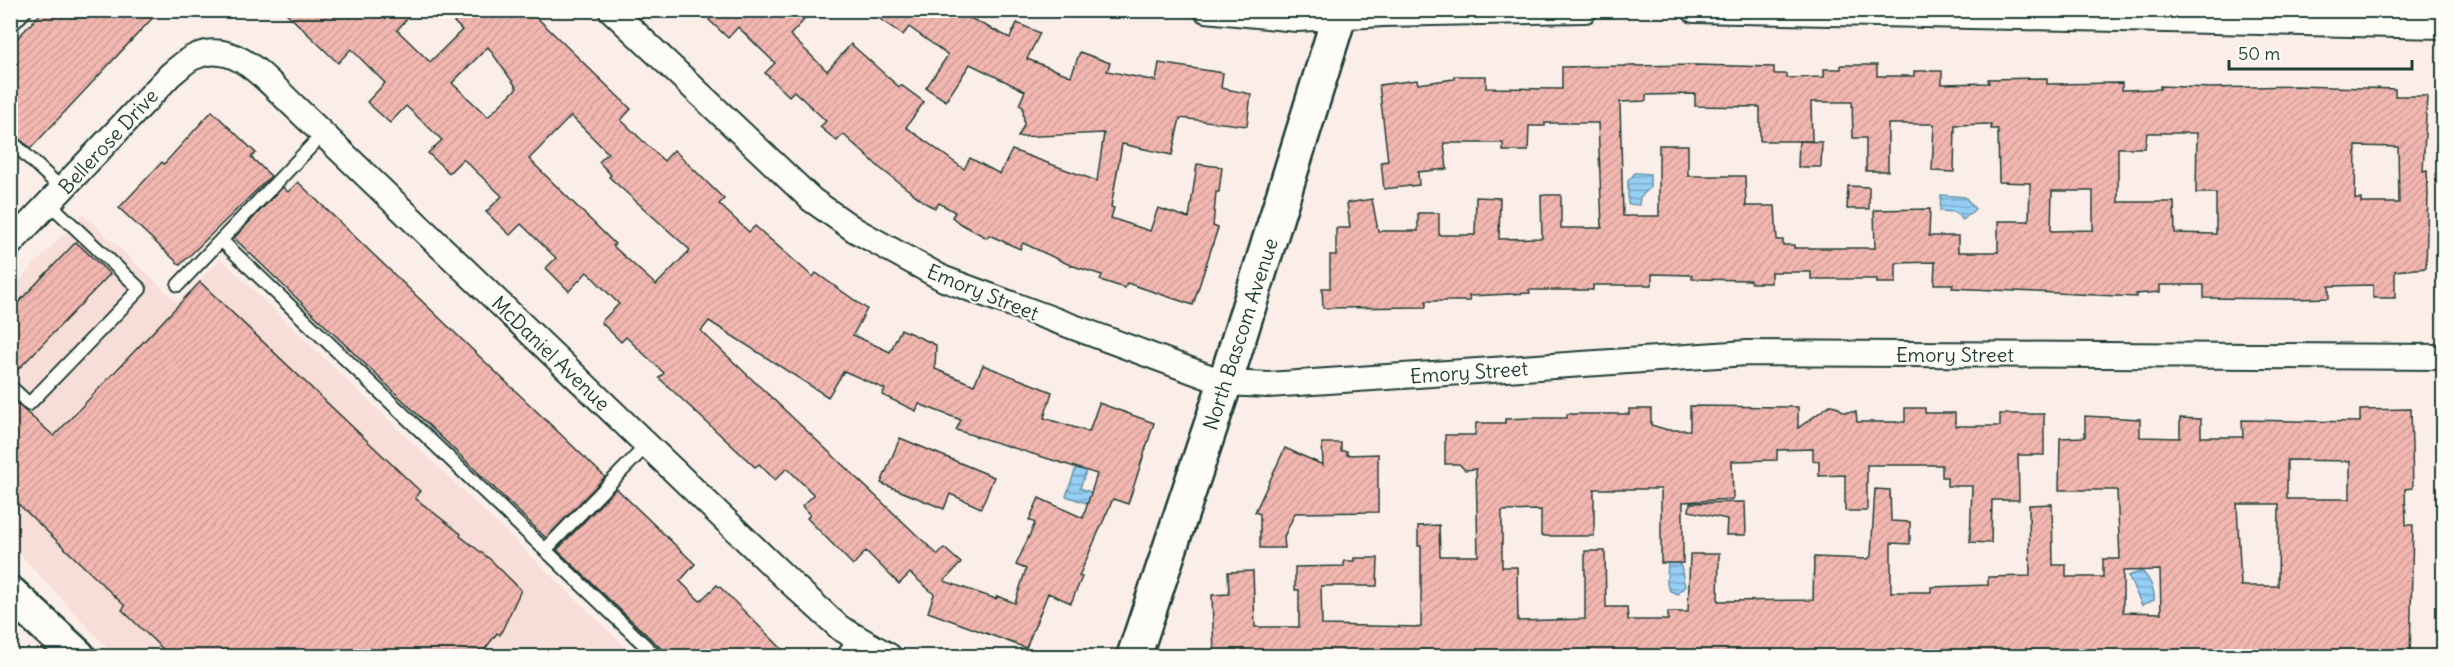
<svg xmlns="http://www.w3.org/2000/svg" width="2454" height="667" viewBox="0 0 2454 667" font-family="Delius,sans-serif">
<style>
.built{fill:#f8ded8}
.water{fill:url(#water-rules);stroke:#6695a8;stroke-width:1.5}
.building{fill:url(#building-hatch);stroke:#1f3d34;stroke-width:1.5;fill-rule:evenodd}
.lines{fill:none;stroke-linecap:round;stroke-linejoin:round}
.service-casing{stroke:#1f3d34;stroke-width:16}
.minor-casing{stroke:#1f3d34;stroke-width:28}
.secondary-casing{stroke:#1f3d34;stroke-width:38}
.primary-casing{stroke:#1f3d34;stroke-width:38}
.service{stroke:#fdfcf7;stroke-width:12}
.minor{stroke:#fdfcf7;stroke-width:24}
.secondary{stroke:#fdfcf7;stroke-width:33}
.primary{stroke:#fdfcf7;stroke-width:33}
.labels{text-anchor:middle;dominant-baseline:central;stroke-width:4.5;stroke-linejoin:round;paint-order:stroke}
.street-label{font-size:20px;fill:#1f3d34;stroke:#fdfcf7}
</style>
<defs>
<pattern id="water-rules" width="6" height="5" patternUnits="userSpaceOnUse" patternTransform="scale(1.5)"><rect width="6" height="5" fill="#96cff5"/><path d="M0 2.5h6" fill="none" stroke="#7aa9c7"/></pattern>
<pattern id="building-hatch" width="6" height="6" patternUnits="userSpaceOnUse" patternTransform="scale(1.5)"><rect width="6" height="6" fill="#f2b7b0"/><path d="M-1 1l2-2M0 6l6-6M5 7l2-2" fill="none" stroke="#cf9e98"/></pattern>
</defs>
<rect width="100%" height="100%" fill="#fbeee9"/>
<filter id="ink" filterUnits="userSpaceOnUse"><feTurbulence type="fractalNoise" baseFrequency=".0167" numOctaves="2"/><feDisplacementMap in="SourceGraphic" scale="12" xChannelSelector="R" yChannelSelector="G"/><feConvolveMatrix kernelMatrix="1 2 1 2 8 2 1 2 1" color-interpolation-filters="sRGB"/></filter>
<g filter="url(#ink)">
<!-- built -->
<path class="built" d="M 83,214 L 177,302 L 221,259 L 635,656 L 115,656 L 11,545 L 11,289 Z"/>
<!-- water -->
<g class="water">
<path d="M 1635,173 L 1650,174 L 1650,188 L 1640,197 L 1639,205 L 1628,204 L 1628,181 Z"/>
<path d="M 1941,195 L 1965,197 L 1975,209 L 1963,220 L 1955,212 L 1940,211 Z"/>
<path d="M 1076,468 L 1086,471 L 1080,488 L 1093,493 L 1089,504 L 1066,496 Z"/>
<path d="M 1668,554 C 1687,566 1679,568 1685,586 L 1678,594 L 1670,591 L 1667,584 Z"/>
<path d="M 2142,571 C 2149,578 2155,589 2154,600 L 2142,605 L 2128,576 Z"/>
</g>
<!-- building -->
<g class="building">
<path d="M 44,10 L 160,10 L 31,148 L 10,132 L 10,46 Z"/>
<path d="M 283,10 L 415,10 L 397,30 L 430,62 L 462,30 L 442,10 L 529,10 L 631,109 L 621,120 L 664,161 L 674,150 L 724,199 L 719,204 L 749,232 L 755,226 L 813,277 L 816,273 L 867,309 L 853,335 L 890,352 L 901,329 L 936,345 L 935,369 L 974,385 L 983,365 L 1052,392 L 1044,418 L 1089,432 L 1099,403 L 1154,423 L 1128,504 L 1113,499 L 1079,576 L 1082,577 L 1071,603 L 1048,593 L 1026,648 L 928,612 L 934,594 L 910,573 L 899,584 L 866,551 L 853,565 L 807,518 L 810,515 L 802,506 L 814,495 L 787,468 L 775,480 L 759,464 L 755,467 L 659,378 L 664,373 L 626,337 L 621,342 L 601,322 L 619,304 L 587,272 L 569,291 L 546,268 L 556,258 L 521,224 L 510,235 L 486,212 L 502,196 L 463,159 L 449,173 L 428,153 L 442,140 L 406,106 L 390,123 L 367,102 L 385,83 L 351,49 L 338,63 ZM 488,47 L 517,88 L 488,117 L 452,83 ZM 571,116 L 608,153 L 599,162 L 611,175 L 609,177 L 690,250 L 656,285 L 613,246 L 615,244 L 529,159 ZM 709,321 L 828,397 L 844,371 L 885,389 L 882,395 L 916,411 L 919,404 L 961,420 L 956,430 L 1097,474 L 1083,518 L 1039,498 L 1029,520 L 1035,523 L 1016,565 L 1026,569 L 1015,603 L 997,596 L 996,599 L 944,581 L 961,563 L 944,548 L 938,555 L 701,331 Z"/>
<path d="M 718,10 L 795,10 L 804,20 L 790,35 L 827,71 L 851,44 L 899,87 L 901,85 L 924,102 L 906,127 L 964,169 L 970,158 L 1000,174 L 1012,150 L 1097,181 L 1104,133 L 1018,137 L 1024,125 L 1023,107 L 1019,105 L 1025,91 L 970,64 L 946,101 L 926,88 L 948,55 L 909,27 L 903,35 L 867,10 L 954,10 L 1010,38 L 1017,23 L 1040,33 L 1027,59 L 1071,76 L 1080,52 L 1110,63 L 1107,71 L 1156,81 L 1159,63 L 1223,73 L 1221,88 L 1251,94 L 1247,126 L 1180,118 L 1172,155 L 1122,144 L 1111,207 L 1114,208 L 1111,218 L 1150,231 L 1158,208 L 1189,218 L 1197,164 L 1222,167 L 1219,192 L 1216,192 L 1213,226 L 1218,228 L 1193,305 L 1127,283 L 1125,288 L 1100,280 L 1102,275 L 1070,265 L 1023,243 L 1020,249 L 989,235 L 987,238 L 959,223 L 952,217 L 955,212 L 939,203 L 935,208 L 927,204 L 881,169 L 843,134 L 837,141 L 820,127 L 826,121 L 794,91 L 789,96 L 765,73 L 775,63 L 738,27 L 728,38 L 709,20 Z"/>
<path d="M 1696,65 L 1774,67 L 1774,74 L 1787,74 L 1787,78 L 1824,77 L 1824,69 L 1841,69 L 1841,65 L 1877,65 L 1877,76 L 1914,76 L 1914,71 L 1942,71 L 1942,84 L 1989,83 L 1988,79 L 2047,78 L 2047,84 L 2122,83 L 2122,90 L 2160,89 L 2160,86 L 2211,88 L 2298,86 L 2395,89 L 2395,96 L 2427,96 L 2423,171 L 2427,170 L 2428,194 L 2426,268 L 2395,271 L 2395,298 L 2373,298 L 2373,285 L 2329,286 L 2329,298 L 2294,299 L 2204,298 L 2204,285 L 2160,285 L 2160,292 L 2136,294 L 2136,297 L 1952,288 L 1953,284 L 1934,284 L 1935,262 L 1896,263 L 1896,283 L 1877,283 L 1877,279 L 1811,279 L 1811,272 L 1771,272 L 1771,283 L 1751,283 L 1750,280 L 1692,279 L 1692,275 L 1652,274 L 1652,285 L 1593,285 L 1593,290 L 1529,290 L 1530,293 L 1469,296 L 1470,301 L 1426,301 L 1426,307 L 1323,308 L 1322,288 L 1330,288 L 1330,255 L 1336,255 L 1336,228 L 1350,228 L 1347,203 L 1372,199 L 1378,231 L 1418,231 L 1418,213 L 1439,213 L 1439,235 L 1475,235 L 1476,197 L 1500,198 L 1499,239 L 1542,238 L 1541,195 L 1561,195 L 1561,228 L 1602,228 L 1598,123 L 1545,123 L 1545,126 L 1529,126 L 1528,151 L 1503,151 L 1503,143 L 1444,143 L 1447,169 L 1418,172 L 1419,185 L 1384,189 L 1381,162 L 1388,161 L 1379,85 L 1417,80 L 1418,84 L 1454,79 L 1454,76 L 1486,76 L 1486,88 L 1562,89 L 1562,67 ZM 1695,94 L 1695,106 L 1760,107 L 1760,141 L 1812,141 L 1811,102 L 1852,102 L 1853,138 L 1866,138 L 1866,171 L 1888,171 L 1888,124 L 1934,124 L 1932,171 L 1954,172 L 1955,125 L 1991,124 L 1991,129 L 1998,129 L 1999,182 L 2030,183 L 2029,221 L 1998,221 L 1998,252 L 1958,252 L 1958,236 L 1929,236 L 1930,209 L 1874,210 L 1875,248 L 1794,248 L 1794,245 L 1783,245 L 1783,240 L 1777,240 L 1775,206 L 1746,206 L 1745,176 L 1688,176 L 1688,145 L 1659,145 L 1659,216 L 1623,216 L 1620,102 L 1646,101 L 1646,95 ZM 2147,133 L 2197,133 L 2196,193 L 2216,193 L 2216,234 L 2175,233 L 2174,202 L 2118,202 L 2118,148 L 2145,148 ZM 2356,146 L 2398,147 L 2399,203 L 2361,203 L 2361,199 L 2355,199 ZM 2052,191 L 2093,191 L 2093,230 L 2051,231 Z"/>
<path d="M 212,111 L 256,153 L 251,157 L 271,176 L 180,265 L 119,208 L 162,162 L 164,164 Z"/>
<path d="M 1799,141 L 1822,142 L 1821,167 L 1798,167 Z"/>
<path d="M 298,182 L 605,477 L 546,538 L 234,238 L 283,187 L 288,192 Z"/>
<path d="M 1848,186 L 1869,187 L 1869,209 L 1847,209 Z"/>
<path d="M 76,242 L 110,274 L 10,378 L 10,311 Z"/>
<path d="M 200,282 L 420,491 L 415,498 L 461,534 L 460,536 L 491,560 L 521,590 L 500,635 L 497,633 L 479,657 L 171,657 L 122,610 L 125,606 L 10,496 L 10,398 L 54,436 Z"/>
<path d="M 1830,405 L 1836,406 L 1844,412 L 1856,412 L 1857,422 L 1905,422 L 1905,408 L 1925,408 L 1925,413 L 1955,413 L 1955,426 L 2000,426 L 2000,414 L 2044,414 L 2044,455 L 2018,455 L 2019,500 L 1992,500 L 1991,543 L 1970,542 L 1972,486 L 1947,486 L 1947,477 L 1942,477 L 1942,465 L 1867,465 L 1867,511 L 1845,511 L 1845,475 L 1819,476 L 1819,461 L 1813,461 L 1813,449 L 1777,450 L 1777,460 L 1732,461 L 1733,499 L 1683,502 L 1683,563 L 1661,563 L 1661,489 L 1594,489 L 1594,536 L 1541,536 L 1541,510 L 1502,511 L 1502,567 L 1517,567 L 1518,621 L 1585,619 L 1585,551 L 1605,551 L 1606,607 L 1627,607 L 1628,620 L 1668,620 L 1668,612 L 1688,612 L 1690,554 L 1719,554 L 1718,601 L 1813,600 L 1814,557 L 1868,559 L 1871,556 L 1875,489 L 1890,490 L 1891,521 L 1910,522 L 1910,544 L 1891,543 L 1891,592 L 1931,592 L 1931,587 L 1988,585 L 1988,577 L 2030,576 L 2029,505 L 2052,504 L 2053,565 L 2066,565 L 2066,577 L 2103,577 L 2103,559 L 2120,559 L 2117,490 L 2059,490 L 2060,438 L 2085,437 L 2085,416 L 2140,419 L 2140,437 L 2180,438 L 2180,418 L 2201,419 L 2201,437 L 2243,437 L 2242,420 L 2360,422 L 2360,410 L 2411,409 L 2413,488 L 2405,489 L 2406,525 L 2413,525 L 2410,657 L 1465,654 L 1214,657 L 1212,595 L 1229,594 L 1228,572 L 1253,571 L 1255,627 L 1299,627 L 1299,590 L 1295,590 L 1295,567 L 1344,566 L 1344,561 L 1354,561 L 1354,558 L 1378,558 L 1377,586 L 1321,586 L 1322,625 L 1421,627 L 1421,546 L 1418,546 L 1418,526 L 1439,525 L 1440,556 L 1478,556 L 1476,469 L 1465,470 L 1459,464 L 1445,464 L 1445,435 L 1475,435 L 1476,423 L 1505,423 L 1505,419 L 1530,418 L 1567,418 L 1567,414 L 1629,414 L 1629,409 L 1651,409 L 1651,425 L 1668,430 L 1690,430 L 1690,406 L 1798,407 L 1798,428 ZM 2287,460 L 2350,461 L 2350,499 L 2287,499 ZM 2237,504 L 2279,504 L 2278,586 L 2241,586 ZM 2160,570 L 2161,613 L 2123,612 L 2123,571 Z"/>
<path d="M 900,438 L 994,477 L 981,508 L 950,494 L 944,509 L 881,483 Z"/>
<path d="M 1322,443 L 1341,443 L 1341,451 L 1347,451 L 1347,455 L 1378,454 L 1378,512 L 1295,513 L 1284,537 L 1285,548 L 1260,548 L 1260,514 L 1255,512 L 1285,448 L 1323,465 Z"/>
<path d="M 616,488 L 695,564 L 680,581 L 700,601 L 717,585 L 720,587 L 790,657 L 670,657 L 557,550 Z"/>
<path d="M 1745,502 L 1746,535 L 1726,535 L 1727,519 L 1689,511 L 1690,503 Z"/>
</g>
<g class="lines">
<defs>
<g id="service">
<path d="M 10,27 L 26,10"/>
<path d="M 10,140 L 62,189"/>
<path d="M 221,240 L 323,134"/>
<path d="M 178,285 L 221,240 L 656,656"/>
<path d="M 10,386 L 29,404 L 140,289 L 49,203"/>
<path d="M 545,550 L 647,445"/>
<path d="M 843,656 L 854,638"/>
</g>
<g id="minor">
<path d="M 611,10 L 812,200 L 855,230 L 944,279 L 1225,383 L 1268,385 L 1747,353 L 2444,357"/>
<path d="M 1206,10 L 1297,19 L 1383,14 L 1585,10"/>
<path d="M 1694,10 L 2444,26"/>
<path d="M 10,244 L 171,74 C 178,69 186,60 194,57 C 235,38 268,82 295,107 L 793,585 L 840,628 L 889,656"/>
</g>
<path id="secondary" d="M 10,593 L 78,656"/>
<path id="primary" d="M 1134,656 L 1225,383 L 1341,10"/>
</defs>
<!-- service casing -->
<use href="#service" class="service-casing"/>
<!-- minor casing -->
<use href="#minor" class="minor-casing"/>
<!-- secondary casing -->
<use href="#secondary" class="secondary-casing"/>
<!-- primary casing -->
<use href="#primary" class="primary-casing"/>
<!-- service -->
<use href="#service" class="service"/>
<!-- minor -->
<use href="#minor" class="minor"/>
<!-- secondary -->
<use href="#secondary" class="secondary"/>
<!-- primary -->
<use href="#primary" class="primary"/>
</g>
</g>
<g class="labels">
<!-- street labels -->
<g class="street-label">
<text transform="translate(108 141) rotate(-47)">Bellerose Drive</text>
<text transform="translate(983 292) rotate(22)">Emory Street</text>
<text transform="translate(1240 334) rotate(-72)">North Bascom Avenue</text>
<text transform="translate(551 353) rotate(44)">McDaniel Avenue</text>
<text x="1955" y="354">Emory Street</text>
<text transform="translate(1469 372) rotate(-4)">Emory Street</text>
</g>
</g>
<!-- margin -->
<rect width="2454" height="667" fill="none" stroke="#fdfcf7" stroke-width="36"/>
<rect x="18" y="18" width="2418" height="631" fill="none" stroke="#1f3d34" stroke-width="2" filter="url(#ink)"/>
<!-- scale -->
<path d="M2229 60v9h183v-9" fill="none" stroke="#1f3d34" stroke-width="3"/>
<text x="2238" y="60" font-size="18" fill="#1f3d34" stroke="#fdfcf7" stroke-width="4.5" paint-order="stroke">50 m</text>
</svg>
